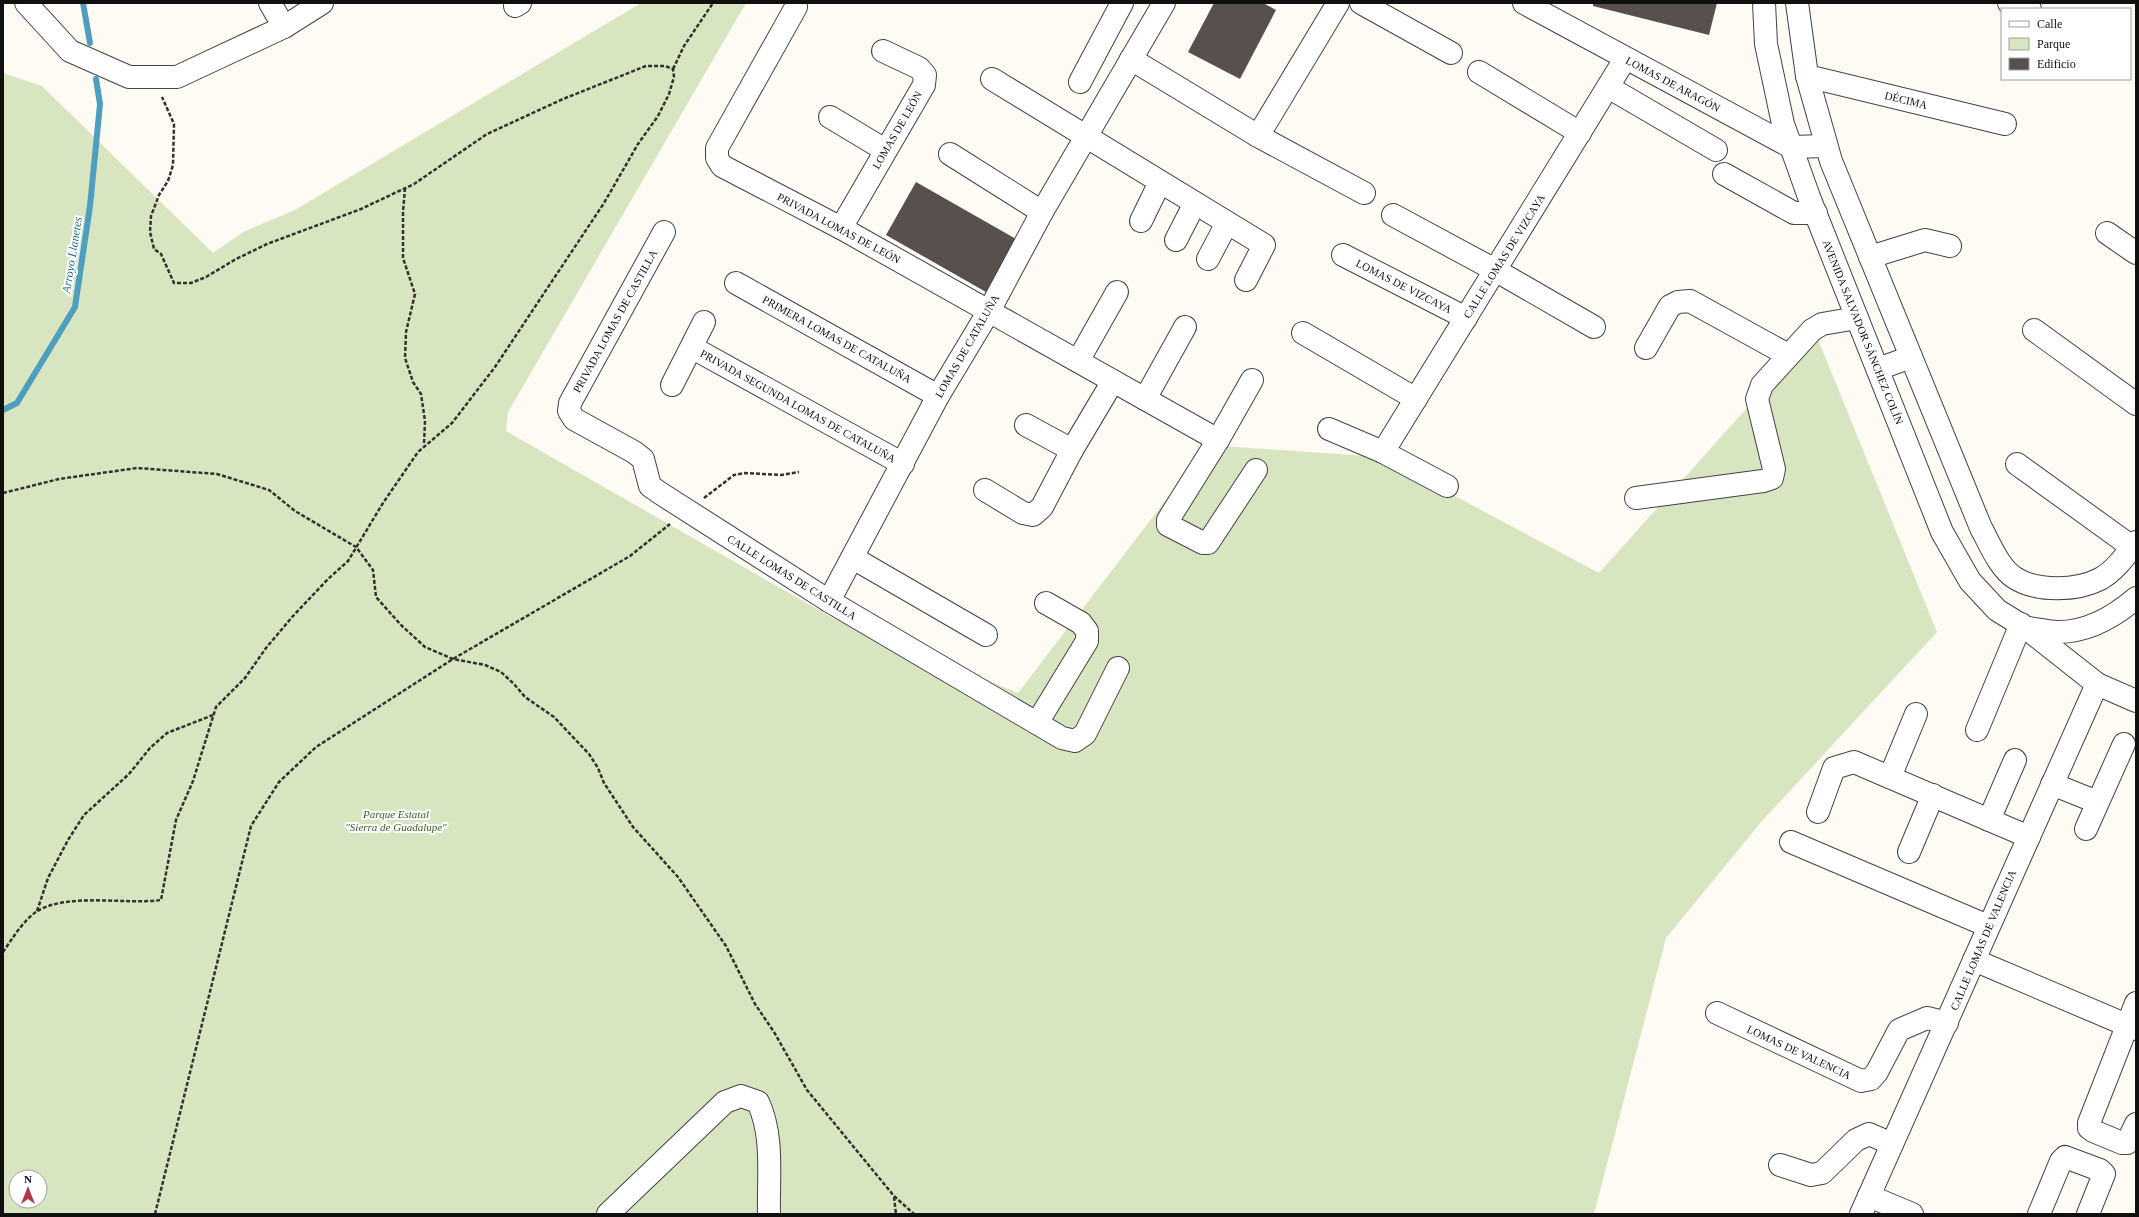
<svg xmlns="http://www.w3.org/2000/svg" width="2139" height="1217" viewBox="0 0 2139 1217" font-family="'Times New Roman',serif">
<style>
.green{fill:#d8e5c1;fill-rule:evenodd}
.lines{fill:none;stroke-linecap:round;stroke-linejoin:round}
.stream{stroke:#4e9ebe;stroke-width:6}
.building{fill:#57504d}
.minor-casing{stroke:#434343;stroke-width:24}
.path{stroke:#323232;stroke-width:2.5;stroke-dasharray:4 2;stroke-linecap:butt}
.minor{stroke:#fff;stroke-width:22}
.labels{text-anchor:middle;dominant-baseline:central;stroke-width:4;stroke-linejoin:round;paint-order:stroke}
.street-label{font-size:11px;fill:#101010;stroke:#fff}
.park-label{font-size:11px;font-style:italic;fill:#396127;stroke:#fff}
.water-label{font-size:12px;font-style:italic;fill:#267194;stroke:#fff}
</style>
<rect width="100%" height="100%" fill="#fefbf4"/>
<!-- green -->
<path class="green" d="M 641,3 L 746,3 L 508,412 L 506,431 L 831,617 L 1018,693 L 1208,445 L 1382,457 L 1599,573 L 1815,332 L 1937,632 L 1762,821 L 1666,938 L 1594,1214 L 3,1214 L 3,73 L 42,86 L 213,253 L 245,231 L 295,210 ZM 16,1177 L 40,1177 L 40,1201 L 16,1201 Z"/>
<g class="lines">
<!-- stream -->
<g class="stream">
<path d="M 83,3 L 90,43"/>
<path d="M 3,410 L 17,403 L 75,307 L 90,206 L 100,104 L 96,79"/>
</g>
</g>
<!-- building -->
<g class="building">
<path d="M 1214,3 L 1263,3 L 1276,10 L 1240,79 L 1188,52 Z"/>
<path d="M 1593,3 L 1717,3 L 1709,35 L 1593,6 Z"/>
<path d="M 916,182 L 1016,239 L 986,292 L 886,235 Z"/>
</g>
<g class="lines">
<defs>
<g id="minor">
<path d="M 26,3 L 70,51 L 129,77 L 177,77 L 284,27 L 322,3"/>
<path d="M 270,3 L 284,27"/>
<path d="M 1361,3 L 1451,53"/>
<path d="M 1524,3 L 1791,147 L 1826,146"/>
<path d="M 1764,3 L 1766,44 L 1783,124 L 1809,197 L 1942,532 L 1970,581 L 1997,610 L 2026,628 L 2097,684 L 2136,701"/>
<path d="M 1797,3 L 1807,76 L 1831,161 L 1981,528 C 1990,544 1999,568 2015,578 C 2037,592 2077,591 2100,579 C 2115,571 2126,555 2136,542"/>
<path d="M 2009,3 L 2030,9"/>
<path d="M 515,6 L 520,3"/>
<path d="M 796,7 L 717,148 L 717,158 L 722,166 L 841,228 L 1218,440"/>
<path d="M 1131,59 L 1258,136 L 1364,193"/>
<path d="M 1479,72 L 1580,133"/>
<path d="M 1807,76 L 2005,124"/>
<path d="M 992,79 L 1264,245 L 1246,280"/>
<path d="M 1080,82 L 1122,3"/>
<path d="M 1608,87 L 1716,150"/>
<path d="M 830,117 L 885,150"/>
<path d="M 1258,136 L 1338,3"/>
<path d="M 950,154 L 1042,212"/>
<path d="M 1724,174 L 1794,213 L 1816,213"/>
<path d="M 1393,215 L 1495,270 L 1594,327"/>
<path d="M 1141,221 L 1160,182"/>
<path d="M 841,228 L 924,85 L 925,75 L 919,68 L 883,51"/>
<path d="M 664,232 L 570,403 L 569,411 L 574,419 L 634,452 L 643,459 L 650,486 L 660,493 L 829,601 L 1062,738 L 1075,741 L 1085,734 L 1118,668"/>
<path d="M 2107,233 L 2136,253"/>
<path d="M 1176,240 L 1195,203"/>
<path d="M 1343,255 L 1466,318"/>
<path d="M 1870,257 L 1925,240 L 1950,246"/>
<path d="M 1208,259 L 1227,223"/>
<path d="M 736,283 L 938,396"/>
<path d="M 2034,330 L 2136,404"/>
<path d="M 1303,333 L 1416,399"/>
<path d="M 693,348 L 903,464"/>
<path d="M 1646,348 L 1670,306 L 1678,302 L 1690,301 L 1788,355"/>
<path d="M 1078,361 L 1117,292"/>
<path d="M 1878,369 L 1911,357"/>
<path d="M 1252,380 L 1218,440 L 1168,520 L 1168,525 L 1203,543 L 1208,543 L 1256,470"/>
<path d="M 672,385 L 704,322"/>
<path d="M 1145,399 L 1185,327"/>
<path d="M 1026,425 L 1072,450"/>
<path d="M 1329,429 L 1383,452 L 1447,486"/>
<path d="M 1383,452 L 1625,59"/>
<path d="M 2017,464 L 2132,547"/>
<path d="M 985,490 L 1023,513 L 1033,515 L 1042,507 L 1072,450 L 1113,381"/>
<path d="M 1636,498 L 1763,481 L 1772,478 L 1774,469 L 1757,399 L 1762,385 L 1812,330 L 1822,324 L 1857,318"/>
<path d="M 853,558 L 986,635"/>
<path d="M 829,601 L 938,396 L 989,311 L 1042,212 L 1164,3"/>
<path d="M 2028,628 C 2038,629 2048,632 2058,632 C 2087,632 2115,616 2136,598"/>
<path d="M 1037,723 L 1087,641 L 1087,631 L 1081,623 L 1046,603"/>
<path d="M 1977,730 L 2021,624"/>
<path d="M 1890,777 L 1916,714"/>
<path d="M 2052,784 L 2097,802"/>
<path d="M 1818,812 L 1834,768 L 1854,762 L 2029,837"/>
<path d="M 1989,820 L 2015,760"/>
<path d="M 2086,829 L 2124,744"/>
<path d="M 1791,842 L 1988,926"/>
<path d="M 1909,852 L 1933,795"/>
<path d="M 1974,960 L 2136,1029"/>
<path d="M 2136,1003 L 2089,1123 L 2089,1128 L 2093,1131 L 2122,1143 L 2127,1143 L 2136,1124"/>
<path d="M 1717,1013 L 1861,1081 L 1871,1079 L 1877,1072 L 1899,1030 L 1927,1018 L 1947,1023"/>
<path d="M 1780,1165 L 1811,1175 L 1822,1173 L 1856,1140 L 1869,1134 L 1892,1144"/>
<path d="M 1869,1196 L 1912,1214"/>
<path d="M 608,1214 L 725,1102 L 741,1096 L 758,1102 C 774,1136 768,1177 769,1214"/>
<path d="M 1861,1214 L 2097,684"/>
<path d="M 2039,1214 L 2061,1161 L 2065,1157 L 2100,1170 L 2104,1174 L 2088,1214"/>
</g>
</defs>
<!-- minor casing -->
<use href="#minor" class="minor-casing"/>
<!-- path -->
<g class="path">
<path d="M 673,69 L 684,46 L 713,3"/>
<path d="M 405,188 L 403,212 L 403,258 L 415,294 L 406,332 L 405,358 L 413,382 L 421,394 L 425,421 L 424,445"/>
<path d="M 3,493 L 59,479 L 137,468 L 217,474 L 269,490 L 295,511 L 356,547 L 373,570 L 376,597 L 401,625 L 425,647 L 453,659 L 485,665 L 501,672 L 514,684 L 525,697 L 554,717 L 589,754 L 598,768 L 604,783 L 633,827 L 678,877 L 726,946 L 755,1004 L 774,1032 L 807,1090 L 894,1196 L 914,1214"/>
<path d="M 704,498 L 734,475 L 745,473 L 781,475 L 799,472"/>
<path d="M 37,911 L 48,878 L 68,840 L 84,815 L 129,774 L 150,748 L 167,733 L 213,715"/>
<path d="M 3,952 C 12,939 23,921 36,912 C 66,892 126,905 161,900 L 176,820 L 193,781 L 216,707 L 245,678 L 266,648 L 293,616 L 328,579 L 348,561 L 383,503 L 418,452 L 452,423 L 495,367 L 604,203 L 638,144 L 658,116 L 669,94 L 674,77 L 673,69 L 665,66 L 646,66 L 563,99 L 487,134 L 414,184 L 361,209 L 267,244 L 236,259 L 206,277 L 191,283 L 174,283 L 161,254 L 154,249 L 150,232 L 151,216 L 159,195 L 168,181 L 173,165 L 174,124 L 162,97"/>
<path d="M 894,1197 L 896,1214"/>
<path d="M 155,1214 L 251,826 L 279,782 L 316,747 L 453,659 L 630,556 L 670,524"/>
</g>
<!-- minor -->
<use href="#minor" class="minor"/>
</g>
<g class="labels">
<!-- street labels -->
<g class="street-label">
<text transform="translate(1673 84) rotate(28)">LOMAS DE ARAGÓN</text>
<text transform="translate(1906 100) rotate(14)">DÉCIMA</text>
<text transform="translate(897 130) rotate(-60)">LOMAS DE LEÓN</text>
<text transform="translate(839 228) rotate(28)">PRIVADA LOMAS DE LEÓN</text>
<text transform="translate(1504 256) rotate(-58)">CALLE LOMAS DE VIZCAYA</text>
<text transform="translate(1404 286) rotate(27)">LOMAS DE VIZCAYA</text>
<text transform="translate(615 321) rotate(-61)">PRIVADA LOMAS DE CASTILLA</text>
<text transform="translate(1863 332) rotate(68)">AVENIDA SALVADOR SÁNCHEZ COLÍN</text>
<text transform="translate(837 339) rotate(29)">PRIMERA LOMAS DE CATALUÑA</text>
<text transform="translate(967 346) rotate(-60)">LOMAS DE CATALUÑA</text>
<text transform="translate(798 406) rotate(29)">PRIVADA SEGUNDA LOMAS DE CATALUÑA</text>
<text transform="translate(792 577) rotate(32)">CALLE LOMAS DE CASTILLA</text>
<text transform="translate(1983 940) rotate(-67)">CALLE LOMAS DE VALENCIA</text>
<text transform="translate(1799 1052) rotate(25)">LOMAS DE VALENCIA</text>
</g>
<!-- park labels -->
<g class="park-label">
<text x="396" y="814">Parque Estatal<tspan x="396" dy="13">"Sierra de Guadalupe"</tspan></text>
</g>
<!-- water labels -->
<g class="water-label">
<text transform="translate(72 255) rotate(-81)">Arroyo Llanetes</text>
</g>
</g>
<!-- border -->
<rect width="2139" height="1217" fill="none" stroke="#101010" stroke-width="8"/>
<!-- legend -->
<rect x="2001" y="8" width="130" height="72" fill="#ffffff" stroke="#9f9f9f"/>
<rect x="2009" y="21" width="20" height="6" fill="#ffffff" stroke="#9f9f9f"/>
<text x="2037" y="28" font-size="12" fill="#101010">Calle</text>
<rect x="2009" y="38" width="20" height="12" fill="#d8e5c1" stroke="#9f9f9f"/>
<text x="2037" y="48" font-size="12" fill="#101010">Parque</text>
<rect x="2009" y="58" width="20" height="12" fill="#57504d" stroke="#9f9f9f"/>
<text x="2037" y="68" font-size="12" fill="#101010">Edificio</text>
<!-- north arrow -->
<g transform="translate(28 1189)"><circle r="19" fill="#ffffff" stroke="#9f9f9f"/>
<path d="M0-3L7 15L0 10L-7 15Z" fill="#b1374b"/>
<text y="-6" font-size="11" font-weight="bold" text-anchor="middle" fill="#101010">N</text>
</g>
</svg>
